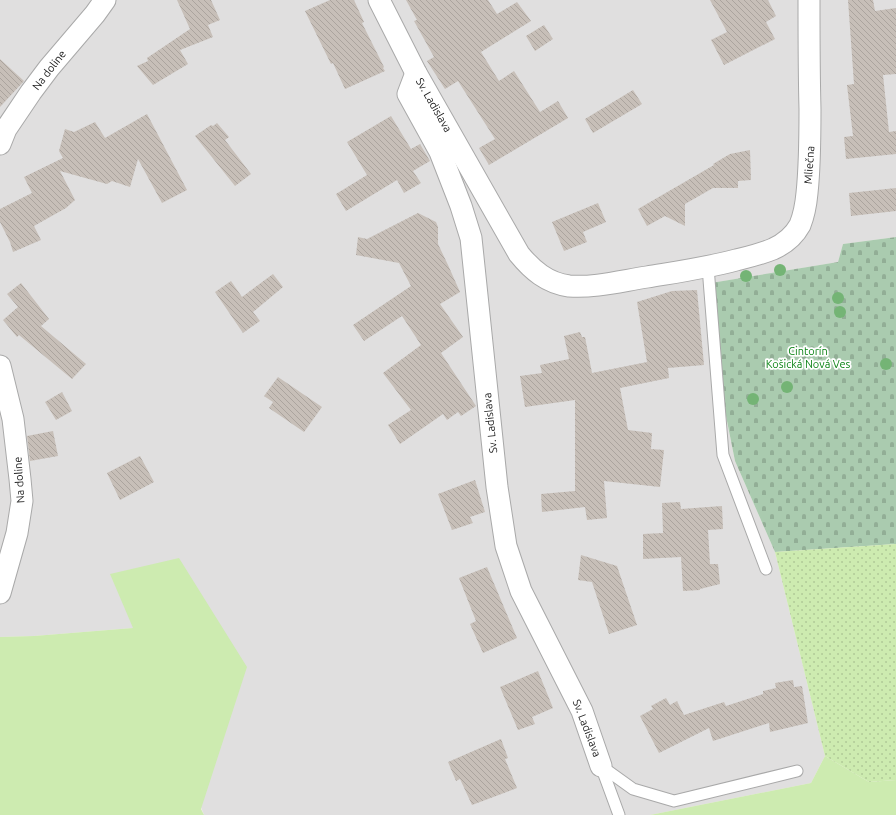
<svg xmlns="http://www.w3.org/2000/svg" width="896" height="815" viewBox="0 0 896 815" font-family="Ubuntu,sans-serif">
<style>
.residential{fill:#e0dfdf}
.grass{fill:#cdebb0}
.cemetery{fill:url(#cemetery-stones)}
.garden{fill:url(#garden-dots)}
.building{fill:url(#building-back-hatch)}
.lines{fill:none;stroke-linecap:round;stroke-linejoin:round}
.lane-casing{stroke:#a9a9a9;stroke-width:13}
.street-casing{stroke:#a9a9a9;stroke-width:23}
.lane{stroke:#fff;stroke-width:11}
.street{stroke:#fff;stroke-width:21}
.tree{fill:#74b475}
.labels{text-anchor:middle;dominant-baseline:central;stroke-width:3.5;stroke-linejoin:round;paint-order:stroke}
.street-label{font-size:11px;fill:#222;stroke:#fff}
.park-label{font-size:11px;fill:#0c8416;stroke:#fff}
</style>
<defs>
<pattern id="cemetery-stones" width="16" height="16" patternUnits="userSpaceOnUse"><rect width="16" height="16" fill="#aacbaf"/><path d="M2 7V4a2 2 0 0 1 4 0v3zM10 15v-3a2 2 0 0 1 4 0v3z" fill="#92ae96"/></pattern>
<pattern id="garden-dots" width="8" height="8" patternUnits="userSpaceOnUse"><rect width="8" height="8" fill="#cdebb0"/><path d="M2 2h.1M6 6h.1" fill="none" stroke="#b0c997" stroke-width="1.8" stroke-linecap="round"/></pattern>
<pattern id="building-back-hatch" width="6" height="6" patternUnits="userSpaceOnUse"><rect width="6" height="6" fill="#c7bfb8"/><path d="M-1 5l2 2M0 0l6 6M5-1l2 2" fill="none" stroke="#aba49e"/></pattern>
</defs>
<rect width="100%" height="100%" fill="#f2efe9"/>
<!-- residential -->
<path class="residential" d="M 0,0 L 896,0 L 896,237 L 843,244 L 838,262 L 712,283 L 724,406 L 735,461 L 775,552 L 825,756 L 811,783 L 650,815 L 204,815 L 133,628 L 34,636 L 0,637 Z"/>
<!-- grass -->
<g class="grass">
<path d="M 179,558 L 247,667 L 201,809 L 204,815 L 0,815 L 0,637 L 34,636 L 133,628 L 110,574 Z"/>
<path d="M 825,756 L 869,782 L 896,780 L 896,815 L 650,815 L 811,783 Z"/>
</g>
<!-- cemetery -->
<path class="cemetery" d="M 896,237 L 896,544 L 775,552 L 735,461 L 724,406 L 711,283 L 838,262 L 843,244 Z"/>
<!-- garden -->
<path class="garden" d="M 896,544 L 896,780 L 869,782 L 825,756 L 775,552 Z"/>
<!-- building -->
<g class="building">
<path d="M 177,0 L 211,0 L 220,20 L 208,25 L 213,37 L 180,50 L 188,64 L 153,85 L 137,66 L 148,61 L 147,58 L 190,29 Z"/>
<path d="M 330,0 L 354,0 L 364,22 L 362,23 L 384,67 L 383,68 L 385,71 L 345,89 L 333,63 L 331,64 L 305,11 Z"/>
<path d="M 406,0 L 488,0 L 497,14 L 517,2 L 531,21 L 481,52 L 499,81 L 514,71 L 540,112 L 558,101 L 568,118 L 489,165 L 479,148 L 495,139 L 458,81 L 445,89 L 427,61 L 434,57 L 414,21 L 417,20 Z"/>
<path d="M 710,0 L 768,0 L 776,16 L 766,22 L 775,39 L 724,65 L 711,40 L 727,32 Z"/>
<path d="M 848,0 L 873,0 L 875,11 L 896,8 L 896,74 L 883,75 L 889,132 L 896,131 L 896,154 L 846,159 L 844,137 L 853,136 L 847,85 L 854,84 Z"/>
<path d="M 544,25 L 553,39 L 535,51 L 526,36 Z"/>
<path d="M 0,59 L 24,81 L 0,107 Z"/>
<path d="M 633,90 L 642,104 L 593,133 L 585,119 Z"/>
<path d="M 147,114 L 187,190 L 162,203 L 138,159 L 130,187 L 112,181 L 107,184 L 60,171 L 75,200 L 66,208 L 34,226 L 41,240 L 13,252 L 10,242 L 0,222 L 0,209 L 32,193 L 24,177 L 63,158 L 59,151 L 65,129 L 74,132 L 95,122 L 105,138 Z"/>
<path d="M 391,116 L 411,149 L 420,144 L 430,161 L 413,171 L 421,183 L 404,193 L 397,180 L 346,211 L 336,194 L 367,175 L 347,142 Z"/>
<path d="M 217,123 L 229,137 L 225,140 L 251,174 L 235,186 L 195,136 L 211,125 L 213,126 Z"/>
<path d="M 750,150 L 751,180 L 738,181 L 738,188 L 713,188 L 685,204 L 685,226 L 665,216 L 647,226 L 638,209 L 714,165 L 713,164 L 730,154 Z"/>
<path d="M 896,188 L 896,211 L 851,216 L 849,193 Z"/>
<path d="M 598,203 L 606,222 L 583,232 L 587,242 L 564,251 L 552,222 Z"/>
<path d="M 418,213 L 436,222 L 438,227 L 438,244 L 448,265 L 460,292 L 440,304 L 463,337 L 441,353 L 476,406 L 461,416 L 458,412 L 447,420 L 443,414 L 400,444 L 388,425 L 411,410 L 383,373 L 421,345 L 402,316 L 364,341 L 353,325 L 411,286 L 399,263 L 356,255 L 358,237 L 367,239 Z"/>
<path d="M 273,274 L 283,287 L 253,312 L 260,321 L 243,333 L 215,292 L 231,281 L 242,297 Z"/>
<path d="M 21,283 L 49,319 L 41,326 L 86,364 L 72,379 L 19,335 L 17,337 L 3,320 L 18,307 L 7,294 Z"/>
<path d="M 697,290 L 704,365 L 668,368 L 669,378 L 620,388 L 628,430 L 652,433 L 651,449 L 664,450 L 660,487 L 604,481 L 607,518 L 587,520 L 585,507 L 542,512 L 541,494 L 575,491 L 575,400 L 525,407 L 520,376 L 542,373 L 540,365 L 569,359 L 564,336 L 580,332 L 582,337 L 585,337 L 592,373 L 647,362 L 637,302 L 672,291 Z"/>
<path d="M 278,377 L 322,407 L 304,432 L 269,408 L 273,402 L 264,396 Z"/>
<path d="M 62,392 L 72,411 L 56,420 L 45,402 Z"/>
<path d="M 53,431 L 58,456 L 30,461 L 27,436 Z"/>
<path d="M 140,456 L 154,482 L 120,500 L 107,473 Z"/>
<path d="M 475,480 L 485,512 L 470,517 L 473,523 L 452,530 L 438,494 Z"/>
<path d="M 680,502 L 681,509 L 722,506 L 723,529 L 708,530 L 710,564 L 718,564 L 720,584 L 700,589 L 700,590 L 683,591 L 681,557 L 643,559 L 643,534 L 663,533 L 662,503 Z"/>
<path d="M 581,555 L 617,566 L 637,625 L 609,634 L 592,582 L 578,580 Z"/>
<path d="M 487,567 L 517,638 L 483,653 L 470,624 L 476,621 L 459,578 Z"/>
<path d="M 538,671 L 553,708 L 532,717 L 535,724 L 518,730 L 500,687 Z"/>
<path d="M 793,680 L 794,687 L 802,686 L 808,723 L 770,732 L 769,723 L 713,741 L 709,728 L 659,753 L 640,716 L 653,709 L 651,706 L 666,698 L 670,705 L 677,701 L 684,715 L 724,702 L 726,706 L 763,694 L 763,691 L 776,688 L 775,683 Z"/>
<path d="M 501,739 L 508,758 L 505,759 L 517,788 L 472,805 L 460,779 L 456,781 L 448,762 Z"/>
</g>
<g class="lines">
<defs>
<g id="lane">
<path d="M 708,267 L 723,455 L 766,569"/>
<path d="M 601,766 L 633,789 L 674,801 L 797,771"/>
<path d="M 601,766 L 619,815"/>
</g>
<g id="street">
<path d="M 379,0 L 416,73 L 519,254 C 532,270 547,283 569,286 C 594,288 621,281 647,277 C 677,272 706,268 736,260 C 748,257 761,254 773,249 C 784,244 794,236 800,225 C 804,215 806,204 807,193 C 810,165 810,137 810,109 C 809,72 809,36 809,0"/>
<path d="M 416,73 L 408,94 L 440,152 L 461,206 L 471,238 L 497,487 L 506,546 L 521,591 L 582,711 L 601,766"/>
<path d="M 0,144 L 6,129 L 31,92 L 49,68 L 95,14 L 105,0"/>
<path d="M 0,366 L 13,419 L 20,479 L 22,501 L 17,533 L 0,593"/>
</g>
</defs>
<!-- lane casing -->
<use href="#lane" class="lane-casing"/>
<!-- street casing -->
<use href="#street" class="street-casing"/>
<!-- lane -->
<use href="#lane" class="lane"/>
<!-- street -->
<use href="#street" class="street"/>
</g>
<!-- trees -->
<g class="tree">
<circle cx="780" cy="270" r="6"/>
<circle cx="746" cy="276" r="6"/>
<circle cx="838" cy="298" r="6"/>
<circle cx="840" cy="312" r="6"/>
<circle cx="886" cy="364" r="6"/>
<circle cx="787" cy="387" r="6"/>
<circle cx="753" cy="399" r="6"/>
</g>
<g class="labels">
<!-- street labels -->
<g class="street-label">
<text transform="translate(49 70) rotate(-52)">Na doline</text>
<text transform="translate(434 105) rotate(60)">Sv. Ladislava</text>
<text transform="translate(809 165) rotate(-86)">Mliečna</text>
<text transform="translate(490 423) rotate(-96)">Sv. Ladislava</text>
<text transform="translate(19 480) rotate(-94)">Na doline</text>
<text transform="translate(587 728) rotate(69)">Sv. Ladislava</text>
</g>
<!-- park labels -->
<g class="park-label">
<text x="808" y="351">Cintorín<tspan x="808" dy="13">Košická Nová Ves</tspan></text>
</g>
</g>
</svg>
